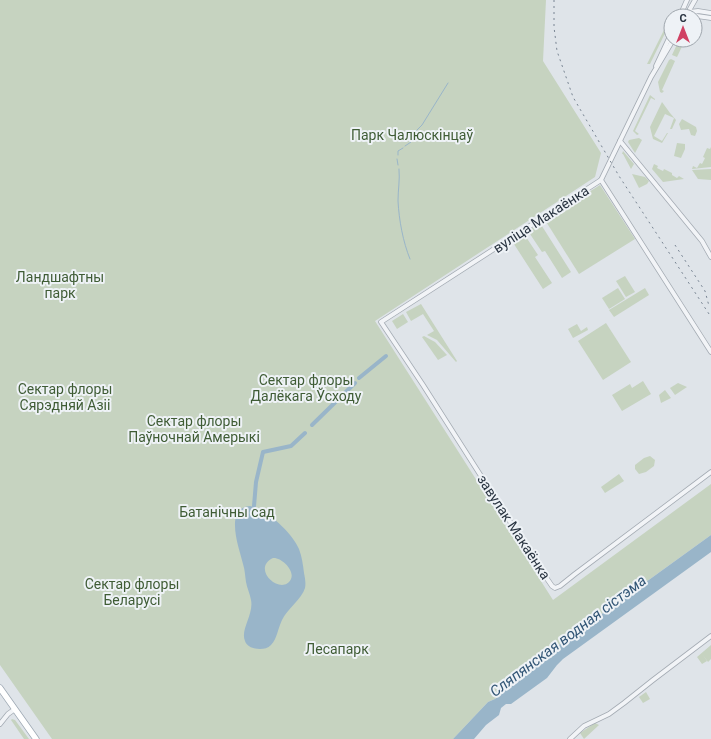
<svg xmlns="http://www.w3.org/2000/svg" width="711" height="739" viewBox="0 0 711 739" font-family="Roboto,sans-serif">
<style>
.green{fill:#c6d3c0}
.water{fill:#99b5c9;fill-rule:evenodd}
.lines{fill:none;stroke-linecap:round;stroke-linejoin:round}
.stream{stroke:#99b5c9;stroke-width:1}
.canal{stroke:#99b5c9;stroke-width:4}
.minor-casing{stroke:#a4abb3;stroke-width:5.5}
.major-casing{stroke:#9ea9b4;stroke-width:7}
.minor{stroke:#f2f4f7;stroke-width:4}
.major{stroke:#fff;stroke-width:5.5}
.rail{stroke:#788492;stroke-width:1;stroke-dasharray:2 4;stroke-linecap:butt}
.labels{text-anchor:middle;dominant-baseline:central;stroke-width:4;stroke-linejoin:round;paint-order:stroke}
.park-label{font-size:14px;fill:#3f5c35;stroke:#eef2f6}
.street-label{font-size:14px;fill:#283340;stroke:#eef2f6}
.water-label{font-size:15px;font-style:italic;fill:#315575;stroke:#eef2f6}
</style>
<rect width="100%" height="100%" fill="#dfe4e9"/>
<!-- green -->
<g class="green">
<path d="M 0,0 L 546,0 L 543,61 L 601,153 L 595,177 L 375,321 L 553,600 L 711,484 L 711,535 L 531,665 L 499,696 L 495,699 L 488,702 L 453,739 L 52,739 L 0,665 Z"/>
<path d="M 671,16 L 671,21 L 650,64 L 647,64 Z"/>
<path d="M 679,40 L 685,40 L 677,57 L 672,55 Z"/>
<path d="M 671,59 L 675,61 L 662,90 L 664,91 L 662,93 L 660,92 L 658,82 L 669,60 Z"/>
<path d="M 650,95 L 655,99 L 655,100 L 651,98 L 635,131 L 639,134 L 637,135 L 633,131 Z"/>
<path d="M 662,102 L 670,113 L 676,120 L 672,129 L 670,129 L 674,118 L 665,114 L 654,136 L 662,141 L 667,133 L 668,133 L 662,143 L 653,139 L 650,127 Z"/>
<path d="M 682,119 L 696,127 L 697,131 L 695,136 L 691,135 L 689,129 L 681,130 L 679,124 Z"/>
<path d="M 639,138 L 642,140 L 635,153 L 628,142 L 629,140 Z"/>
<path d="M 677,143 L 685,144 L 685,149 L 681,158 L 674,156 Z"/>
<path d="M 711,147 L 711,167 L 692,169 L 693,166 L 697,168 L 700,163 L 702,164 L 705,158 L 703,157 L 707,148 L 710,149 Z"/>
<path d="M 623,151 L 634,164 L 631,169 L 623,154 L 622,154 Z"/>
<path d="M 654,164 L 658,166 L 657,168 L 663,171 L 664,169 L 672,173 L 672,175 L 677,178 L 679,176 L 684,179 L 663,182 L 652,169 Z"/>
<path d="M 711,169 L 711,180 L 698,179 L 692,170 Z"/>
<path d="M 632,174 L 645,177 L 649,181 L 647,184 L 639,188 Z"/>
<path d="M 600,185 L 635,239 L 579,274 L 545,220 Z"/>
<path d="M 540,223 L 571,272 L 562,278 L 545,251 L 542,252 L 528,231 Z"/>
<path d="M 524,234 L 538,255 L 535,257 L 552,283 L 543,289 L 512,241 Z"/>
<path d="M 625,276 L 635,292 L 626,297 L 616,281 Z"/>
<path d="M 618,288 L 625,299 L 609,309 L 602,298 Z"/>
<path d="M 645,288 L 649,295 L 614,317 L 609,310 Z"/>
<path d="M 421,304 L 457,361 L 456,362 L 437,340 L 427,335 L 434,331 L 423,314 L 411,321 L 406,312 Z"/>
<path d="M 403,314 L 408,322 L 397,329 L 392,321 Z"/>
<path d="M 606,323 L 631,362 L 603,380 L 578,341 Z"/>
<path d="M 577,324 L 581,331 L 587,327 L 588,330 L 573,338 L 568,329 Z"/>
<path d="M 424,336 L 435,342 L 447,355 L 438,360 L 422,337 Z"/>
<path d="M 643,381 L 651,394 L 622,411 L 612,395 L 630,384 L 632,388 Z"/>
<path d="M 678,383 L 687,387 L 675,395 L 670,388 Z"/>
<path d="M 665,390 L 671,398 L 661,403 L 659,395 Z"/>
<path d="M 650,456 L 655,460 L 654,466 L 646,472 L 639,474 L 635,469 L 635,465 L 644,458 Z"/>
<path d="M 619,474 L 624,481 L 605,493 L 601,487 Z"/>
<path d="M 711,645 L 711,659 L 708,662 L 703,655 L 707,661 L 702,664 L 697,657 Z"/>
<path d="M 646,692 L 650,699 L 643,703 L 639,697 Z"/>
<path d="M 12,719 L 15,720 L 29,739 L 24,739 L 11,720 Z"/>
<path d="M 595,723 L 599,725 L 584,739 L 580,733 Z"/>
</g>
<!-- water -->
<g class="water">
<path d="M 250,506 C 267,509 293,534 299,549 C 302,557 303,565 304,573 C 305,578 306,583 305,588 C 302,599 287,609 282,620 C 278,628 277,639 271,645 C 268,648 264,649 260,649 C 254,649 247,647 245,641 C 240,630 254,614 251,600 C 250,594 247,588 246,582 C 245,576 245,570 243,564 C 240,550 223,508 250,506 ZM 273,558 C 281,557 295,570 291,579 C 282,597 250,569 273,558 Z"/>
<path d="M 711,535 L 711,552 L 563,659 L 557,665 L 547,678 L 511,704 L 506,704 L 501,708 L 499,715 L 486,725 L 474,739 L 453,739 L 488,702 L 495,699 L 499,696 L 500,691 L 515,680 L 527,668 Z"/>
</g>
<g class="lines">
<!-- stream -->
<g class="stream">
<path d="M 415,132 L 422,125 L 448,83"/>
<path d="M 405,146 L 411,142 L 414,135"/>
<path d="M 398,155 L 398,151 L 403,148"/>
<path d="M 397,159 L 398,165"/>
<path d="M 399,169 C 400,180 398,190 398,201 C 399,220 403,242 410,259"/>
</g>
<!-- canal -->
<g class="canal">
<path d="M 359,378 L 386,356"/>
<path d="M 312,425 L 355,383"/>
<path d="M 254,506 L 256,482 L 263,452 L 291,446 L 305,433"/>
</g>
<defs>
<g id="minor">
<path d="M 683,11 L 697,16 L 711,18"/>
<path d="M 689,12 L 698,11 L 711,13"/>
<path d="M 680,16 L 687,0"/>
<path d="M 686,16 L 695,0"/>
<path d="M 673,40 L 651,77 L 601,180 L 381,322 L 423,385 L 539,567 L 552,586 L 555,588 L 560,586 L 575,574 L 711,472"/>
<path d="M 656,66 L 671,34"/>
<path d="M 620,141 L 702,241 L 711,257"/>
<path d="M 601,180 L 711,352"/>
<path d="M 0,724 L 8,714 L 15,709"/>
<path d="M 570,739 L 584,726 L 609,714 L 624,703 L 653,680 L 711,636"/>
</g>
<path id="major" d="M 0,688 L 36,739"/>
</defs>
<!-- minor casing -->
<use href="#minor" class="minor-casing"/>
<!-- major casing -->
<use href="#major" class="major-casing"/>
<!-- minor -->
<use href="#minor" class="minor"/>
<!-- major -->
<use href="#major" class="major"/>
<!-- rail -->
<g class="rail">
<path d="M 554,0 L 554,27 L 557,51 L 573,97 L 619,176 L 711,317"/>
<path d="M 675,245 L 705,291 L 709,306"/>
</g>
</g>
<g class="labels">
<!-- park labels -->
<g class="park-label">
<text x="412" y="135">Парк Чалюскінцаў</text>
<text x="60" y="277">Ландшафтны<tspan x="60" dy="16">парк</tspan></text>
<text x="306" y="380">Сектар флоры<tspan x="306" dy="16">Далёкага Ўсходу</tspan></text>
<text x="65" y="389">Сектар флоры<tspan x="65" dy="16">Сярэдняй Азіі</tspan></text>
<text x="194" y="421">Сектар флоры<tspan x="194" dy="16">Паўночнай Амерыкі</tspan></text>
<text x="227" y="512">Батанічны сад</text>
<text x="132" y="584">Сектар флоры<tspan x="132" dy="16">Беларусі</tspan></text>
<text x="337" y="649">Лесапарк</text>
</g>
<!-- street labels -->
<g class="street-label">
<text transform="translate(541 219) rotate(-33)">вуліца Макаёнка</text>
<text transform="translate(514 527) rotate(57)">завулак Макаёнка</text>
</g>
<!-- water labels -->
<g class="water-label">
<text transform="translate(568 636) rotate(-37)">Сляпянская водная сістэма</text>
</g>
</g>
<!-- north arrow -->
<g transform="translate(683 28)"><circle r="19" fill="#eef2f6" stroke="#9fa6ad"/>
<path d="M0-3L7 15L0 10L-7 15Z" fill="#d04163"/>
<text y="-6" font-size="11" font-weight="bold" text-anchor="middle" fill="#283340">С</text>
</g>
</svg>
